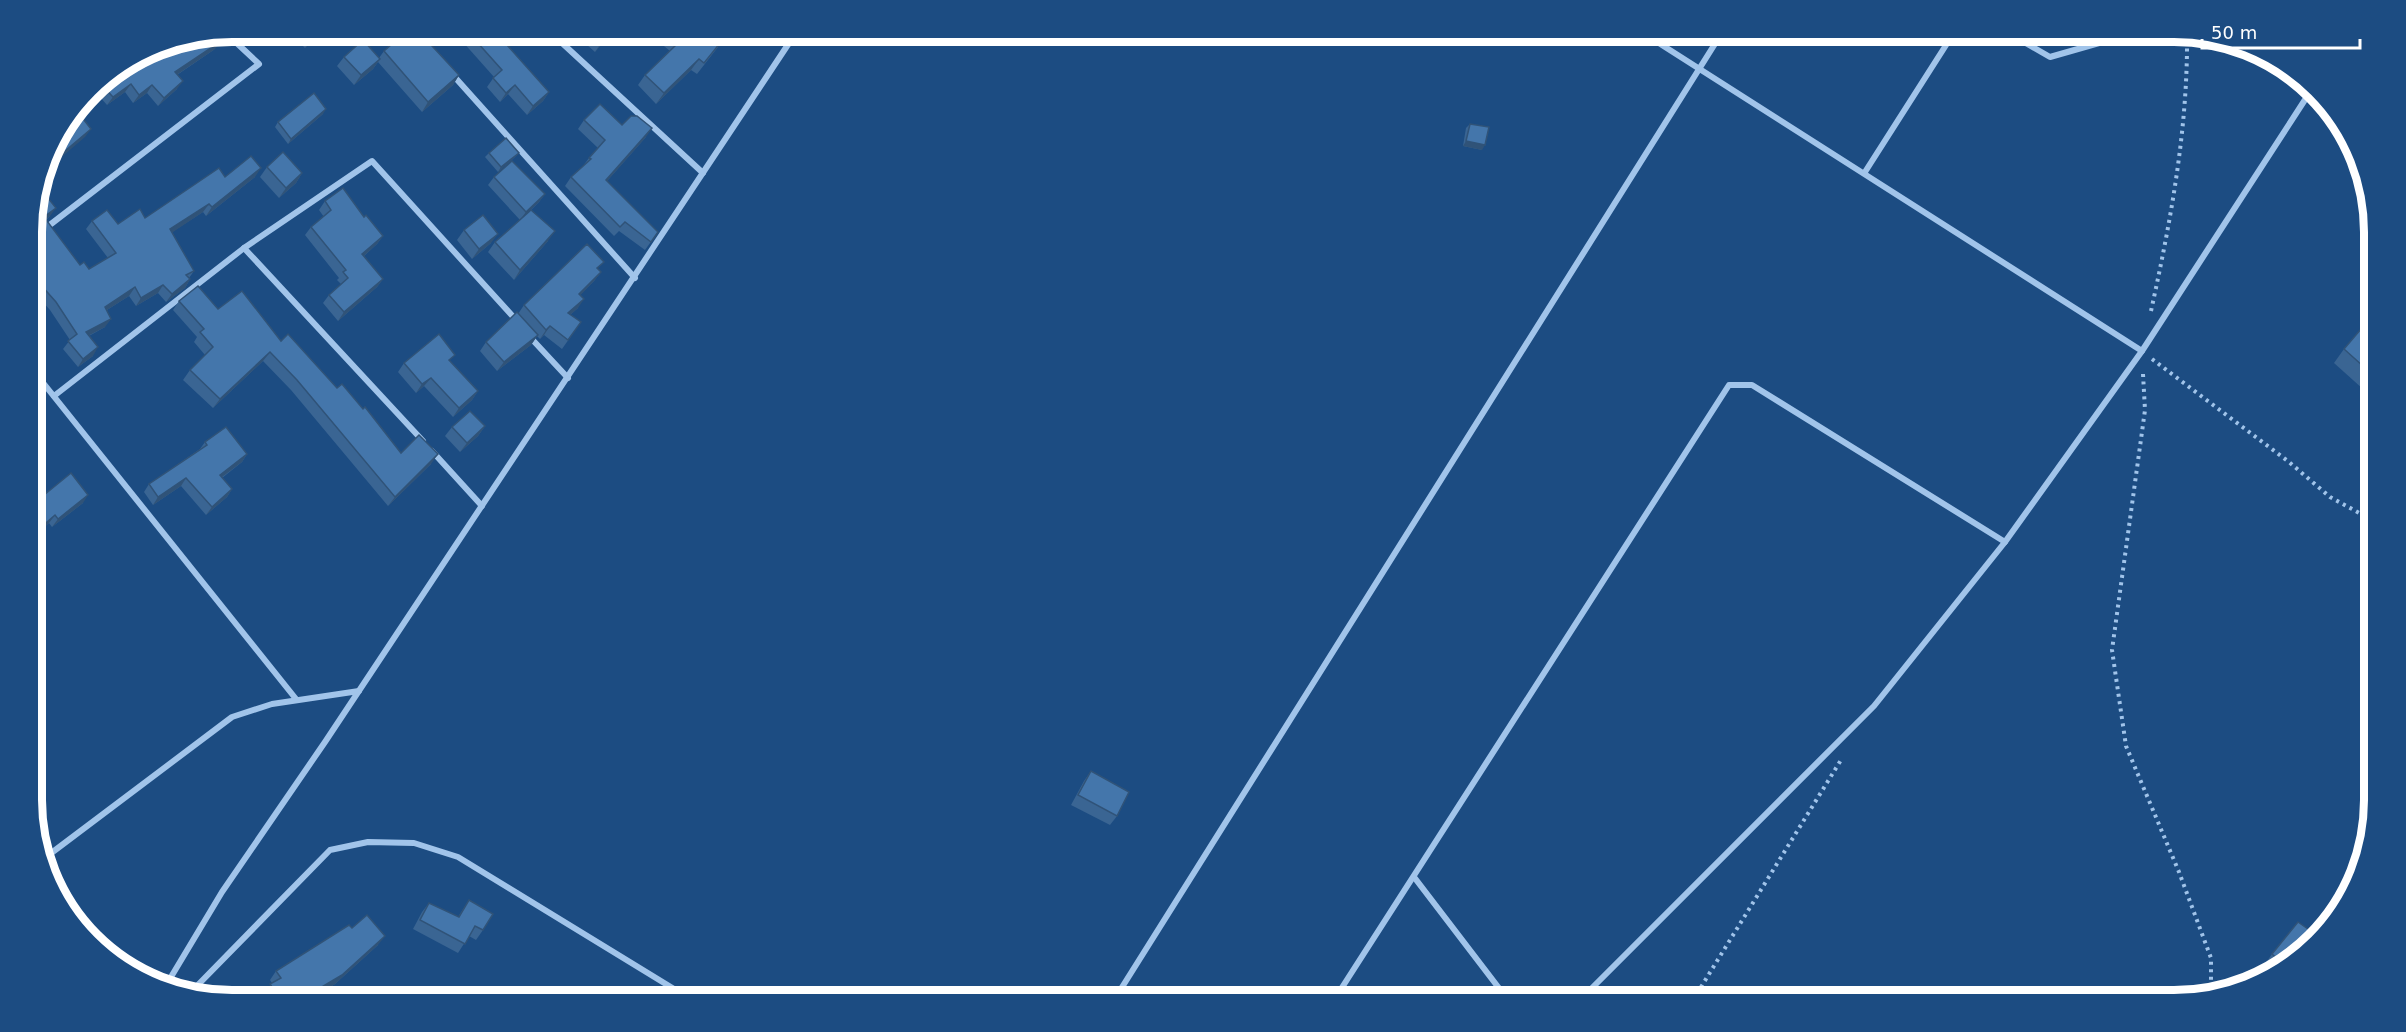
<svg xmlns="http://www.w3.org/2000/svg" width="2406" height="1032" viewBox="0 0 2406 1032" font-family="'DejaVu Sans',sans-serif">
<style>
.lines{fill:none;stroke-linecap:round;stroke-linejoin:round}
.path{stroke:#a1c4ea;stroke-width:4;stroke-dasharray:3 4.5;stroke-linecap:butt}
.street{stroke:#a1c4ea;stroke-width:6}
.wall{fill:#3a6593}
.shaded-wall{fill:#305378}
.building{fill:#4476ab;stroke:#305378;stroke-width:1.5}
.rim{fill:none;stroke:#fff;stroke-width:8}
</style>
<rect width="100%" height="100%" fill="#1c4c82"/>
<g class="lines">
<!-- path -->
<g class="path">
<path d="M 2151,311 C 2171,220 2188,127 2187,34"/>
<path d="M 2152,359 L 2289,462 L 2330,497 L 2374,521"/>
<path d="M 2143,374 L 2145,410 L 2112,650 L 2126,746 L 2179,872 L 2211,958 L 2211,995"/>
<path d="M 1693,1000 L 1841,760"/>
</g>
<!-- street -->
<g class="street">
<path d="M 549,31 L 703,173"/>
<path d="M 1640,31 L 2142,351"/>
<path d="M 2005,31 L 2050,57 L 2106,41 L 2105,31"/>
<path d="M 452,74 L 635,278"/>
<path d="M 1865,172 L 1955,31"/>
<path d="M 51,224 L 259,64 L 226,33"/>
<path d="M 244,248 L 423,441"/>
<path d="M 529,336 L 568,378"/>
<path d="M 32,369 L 296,699"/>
<path d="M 54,396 L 244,248 L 372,161 L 517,321"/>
<path d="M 432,451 L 482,506"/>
<path d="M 46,857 L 232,717 L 272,704 L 359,691"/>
<path d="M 1414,877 L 1508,1000"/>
<path d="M 165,987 L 222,892 L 325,742 L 797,31"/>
<path d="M 191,992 L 330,850 L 368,842 L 414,843 L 458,857 L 692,1000"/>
<path d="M 1114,1000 L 1723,31"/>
<path d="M 1334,1000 L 1729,385 L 1752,385 L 2005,542"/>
<path d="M 1580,1000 L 1874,706 L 2005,542 L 2142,351 L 2310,92"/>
</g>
</g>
<!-- wall -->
<g class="wall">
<path d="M 289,32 L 322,32 L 305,48 Z"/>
<path d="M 454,32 L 504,32 L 512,40 L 508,46 L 549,92 L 543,101 L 527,115 L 508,94 L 500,102 L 487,87 L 494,77 Z"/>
<path d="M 578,32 L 619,32 L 613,38 L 609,35 L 595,52 L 577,36 Z"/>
<path d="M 647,32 L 718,32 L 718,47 L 697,74 L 691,70 L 656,104 L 638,85 L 645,75 L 670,51 Z"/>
<path d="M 215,49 L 177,75 L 177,89 L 158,106 L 147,93 L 133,103 L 125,92 L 107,105 L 93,89 L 99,81 Z"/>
<path d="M 384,51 L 459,75 L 453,85 L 422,112 L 378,62 L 373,69 L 354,85 L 337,66 L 344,57 L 379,58 Z"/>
<path d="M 323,114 L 288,144 L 275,127 L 278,122 Z"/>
<path d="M 584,120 L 622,125 L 646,137 L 607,181 L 658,232 L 645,250 L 619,231 L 614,236 L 565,186 L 571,177 L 583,166 L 589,158 L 598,148 L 578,129 Z"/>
<path d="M 1470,124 L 1482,150 L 1463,146 L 1466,128 Z"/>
<path d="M 489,153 L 519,153 L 515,157 L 498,172 L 485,157 Z"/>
<path d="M 267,167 L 302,173 L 296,183 L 279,198 L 260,177 Z"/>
<path d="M 225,177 L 255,177 L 206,216 L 203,212 L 172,232 L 194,271 L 189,278 L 190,279 L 185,288 L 166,302 L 158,293 L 136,306 L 129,296 L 107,310 L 105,327 L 89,336 L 93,356 L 78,367 L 63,349 L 70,340 L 50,310 L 32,290 L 32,218 L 50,216 L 46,220 L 80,265 L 89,269 L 108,258 L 86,229 L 92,221 L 118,224 L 145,218 Z"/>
<path d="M 494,177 L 545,194 L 539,202 L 531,210 L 548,241 L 514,280 L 488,252 L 495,242 L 520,220 L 488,185 Z"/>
<path d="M 325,201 L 364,217 L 383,236 L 377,244 L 364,256 L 383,279 L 377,287 L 338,321 L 323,303 L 329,295 L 341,284 L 337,280 L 339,278 L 305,235 L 311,227 L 324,217 L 319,210 Z"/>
<path d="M 464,230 L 491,243 L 472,259 L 457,240 Z"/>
<path d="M 599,270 L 601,272 L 594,281 L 580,295 L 578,308 L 570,315 L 581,322 L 562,349 L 544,335 L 540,339 L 537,336 L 531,345 L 497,371 L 480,351 L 486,342 L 518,314 L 524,305 Z"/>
<path d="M 179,301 L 218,309 L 281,341 L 363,409 L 401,453 L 431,464 L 388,506 L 291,390 L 263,361 L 213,408 L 183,380 L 190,370 L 205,355 L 194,342 L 197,337 L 173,310 Z"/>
<path d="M 2373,328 L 2373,398 L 2334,363 L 2344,349 Z"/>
<path d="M 450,362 L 478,391 L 472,400 L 453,417 L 424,386 L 416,393 L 398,372 L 404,363 Z"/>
<path d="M 485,426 L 478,436 L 460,452 L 445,436 L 452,427 Z"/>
<path d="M 205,442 L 247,454 L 242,462 L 222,478 L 232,489 L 227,497 L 206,515 L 181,486 L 153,505 L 144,492 L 149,484 L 200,449 Z"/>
<path d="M 83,503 L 52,527 L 49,523 L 33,537 L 33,504 Z"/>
<path d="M 1091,771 L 1117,816 L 1110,825 L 1071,805 L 1084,781 Z"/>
<path d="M 469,900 L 483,930 L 476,940 L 469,936 L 458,953 L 413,929 L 422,912 L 429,903 L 458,917 Z"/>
<path d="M 352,928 L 378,945 L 335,984 L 309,1000 L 268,1000 L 264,993 L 272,983 L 270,980 L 276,971 Z"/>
<path d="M 2272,954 L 2296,959 L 2274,971 L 2265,964 Z"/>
</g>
<!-- shaded-wall -->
<g class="shaded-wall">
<path d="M 318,32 L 322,32 L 305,48 L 313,36 Z"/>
<path d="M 611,32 L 609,35 L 595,52 L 601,43 Z"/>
<path d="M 221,41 L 215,49 L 169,80 L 175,72 Z"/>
<path d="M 380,59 L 373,69 L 354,85 L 361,75 Z"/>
<path d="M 699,59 L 691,70 L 656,104 L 664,93 Z"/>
<path d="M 459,75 L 453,85 L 422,112 L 428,102 Z"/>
<path d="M 183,81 L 177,89 L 158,106 L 164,98 Z"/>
<path d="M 131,84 L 125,92 L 107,105 L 113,97 Z"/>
<path d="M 152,85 L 147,93 L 133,103 L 139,95 Z"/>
<path d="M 515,85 L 508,94 L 500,102 L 506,93 Z"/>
<path d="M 549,92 L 543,101 L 527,115 L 533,106 Z"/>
<path d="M 326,109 L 323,114 L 288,144 L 291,139 Z"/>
<path d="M 652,128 L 646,137 L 600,189 L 606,180 Z"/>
<path d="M 91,129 L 85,137 L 44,172 L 46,167 Z"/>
<path d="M 1466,141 L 1485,145 L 1482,150 L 1463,146 Z"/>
<path d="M 519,153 L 515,157 L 498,172 L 501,167 Z"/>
<path d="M 261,168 L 255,177 L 206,216 L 212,207 Z"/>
<path d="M 302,173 L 296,183 L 279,198 L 286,188 Z"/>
<path d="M 545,194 L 539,202 L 520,220 L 526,212 Z"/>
<path d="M 209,204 L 203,212 L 164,238 L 170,229 Z"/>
<path d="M 56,208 L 50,216 L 38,226 L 44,217 Z"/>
<path d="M 555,231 L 548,241 L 514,280 L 520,270 Z"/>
<path d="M 498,234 L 491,243 L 472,259 L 479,249 Z"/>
<path d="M 383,236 L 377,244 L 356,263 L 362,254 Z"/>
<path d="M 601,272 L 594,281 L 573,303 L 579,294 Z"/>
<path d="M 190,279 L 185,288 L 166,302 L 172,294 Z"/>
<path d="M 383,279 L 377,287 L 338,321 L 344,312 Z"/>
<path d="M 163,285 L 158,293 L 136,306 L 141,298 Z"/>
<path d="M 135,287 L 129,296 L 99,315 L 105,307 Z"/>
<path d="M 584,299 L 578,308 L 562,322 L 568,313 Z"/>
<path d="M 111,319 L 105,327 L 80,340 L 86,332 Z"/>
<path d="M 550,326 L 544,335 L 540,339 L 546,330 Z"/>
<path d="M 538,335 L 531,345 L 497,371 L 504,362 Z"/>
<path d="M 98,347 L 93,356 L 78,367 L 83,359 Z"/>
<path d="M 270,352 L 263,361 L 213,408 L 220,399 Z"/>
<path d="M 431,378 L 424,386 L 416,393 L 422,384 Z"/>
<path d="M 478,391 L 472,400 L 453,417 L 459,408 Z"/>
<path d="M 485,426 L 478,436 L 460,452 L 467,443 Z"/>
<path d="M 247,454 L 242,462 L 214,483 L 220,475 Z"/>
<path d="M 438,454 L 431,464 L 388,506 L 395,497 Z"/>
<path d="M 186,478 L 181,486 L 153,505 L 158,497 Z"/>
<path d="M 232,489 L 227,497 L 206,515 L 212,507 Z"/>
<path d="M 88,495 L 83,503 L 52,527 L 58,519 Z"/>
<path d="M 55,515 L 49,523 L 33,537 L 33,534 Z"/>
<path d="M 385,936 L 378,945 L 335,984 L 309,1000 L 300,1000 Z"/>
</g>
<!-- building -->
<g class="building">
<path d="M 308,32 L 318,32 L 313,36 Z"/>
<path d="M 406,32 L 419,32 L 459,75 L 428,102 L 384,51 Z"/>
<path d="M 468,32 L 504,32 L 512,40 L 506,44 L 549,92 L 533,106 L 515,85 L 506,93 L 493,78 L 502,70 Z"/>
<path d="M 587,32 L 611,32 L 601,43 Z"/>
<path d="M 666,32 L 718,32 L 725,37 L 704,63 L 699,59 L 664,93 L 645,75 L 679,42 Z"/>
<path d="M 216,35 L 221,41 L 175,72 L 183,81 L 164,98 L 152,85 L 139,95 L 131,84 L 113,97 L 99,82 L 155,47 Z"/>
<path d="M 363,40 L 380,59 L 361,75 L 344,57 Z"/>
<path d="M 314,93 L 326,109 L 291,139 L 278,122 Z"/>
<path d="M 600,104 L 622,125 L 631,116 L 637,116 L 652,128 L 606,180 L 658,232 L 651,242 L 625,222 L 620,227 L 571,177 L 591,159 L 589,158 L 605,140 L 584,120 Z"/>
<path d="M 77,111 L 91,129 L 46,167 L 52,143 Z"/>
<path d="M 1470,124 L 1489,127 L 1485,145 L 1466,141 Z"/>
<path d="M 506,138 L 519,153 L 501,167 L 489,153 Z"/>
<path d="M 283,152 L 302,173 L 286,188 L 267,167 Z"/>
<path d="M 251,156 L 261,168 L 212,207 L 209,204 L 170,229 L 194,271 L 186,275 L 190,279 L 172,294 L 163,285 L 141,298 L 135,287 L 105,307 L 111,319 L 86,332 L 98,347 L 83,359 L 68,341 L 77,334 L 56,302 L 32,275 L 36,272 L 32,267 L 32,218 L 40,188 L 56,208 L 44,217 L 80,265 L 84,262 L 89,269 L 116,253 L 92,221 L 107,210 L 118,224 L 140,209 L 145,218 L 219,168 L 225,177 Z"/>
<path d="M 512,161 L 545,194 L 526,212 L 494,177 Z"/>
<path d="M 343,188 L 364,217 L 366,215 L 383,236 L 362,254 L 383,279 L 344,312 L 329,295 L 348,278 L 343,272 L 346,270 L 311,227 L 331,210 L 325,201 Z"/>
<path d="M 531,210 L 555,231 L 520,270 L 495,242 Z"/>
<path d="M 483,215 L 498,234 L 479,249 L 464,230 Z"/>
<path d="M 587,244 L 604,262 L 597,268 L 601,272 L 579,294 L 584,299 L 568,313 L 581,322 L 568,340 L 550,326 L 546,330 L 524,305 Z"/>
<path d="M 198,286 L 218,309 L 242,291 L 281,341 L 288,334 L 337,388 L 342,384 L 363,409 L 365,407 L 401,453 L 419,435 L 438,454 L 395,497 L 297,380 L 270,352 L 220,399 L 190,370 L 213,347 L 200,332 L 204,329 L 179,301 Z"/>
<path d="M 517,312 L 538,335 L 504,362 L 486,342 Z"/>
<path d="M 2367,322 L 2373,328 L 2373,375 L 2344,349 Z"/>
<path d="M 439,334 L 455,355 L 449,360 L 478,391 L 459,408 L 431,378 L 422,384 L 404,363 Z"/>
<path d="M 470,411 L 485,426 L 467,443 L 452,427 Z"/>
<path d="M 226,427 L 247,454 L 220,475 L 232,489 L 212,507 L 186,478 L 158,497 L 149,484 L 207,445 L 205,442 Z"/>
<path d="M 71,473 L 88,495 L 58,519 L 55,515 L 33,534 L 33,504 Z"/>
<path d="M 1091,771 L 1129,792 L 1117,816 L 1078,795 Z"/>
<path d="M 469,900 L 493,914 L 483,930 L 475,926 L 465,944 L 420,920 L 429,903 L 459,917 Z"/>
<path d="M 367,915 L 385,936 L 342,975 L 300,1000 L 295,1000 L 295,999 L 293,1000 L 281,1000 L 270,984 L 281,978 L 276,971 L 349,925 L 352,928 Z"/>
<path d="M 2298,922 L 2315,934 L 2296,959 L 2285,965 L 2272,954 Z"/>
</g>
<!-- crop -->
<path d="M0 0H2406V1032H0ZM232 42H2174A190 190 0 0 1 2364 232V800A190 190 0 0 1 2174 990H232A190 190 0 0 1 42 800V232A190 190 0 0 1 232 42Z" fill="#1c4c82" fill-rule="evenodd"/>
<path class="rim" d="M232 42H2174A190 190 0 0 1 2364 232V800A190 190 0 0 1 2174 990H232A190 190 0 0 1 42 800V232A190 190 0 0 1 232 42Z"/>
<!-- scale -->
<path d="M2202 39v9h158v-9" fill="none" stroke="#ffffff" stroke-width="3"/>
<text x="2211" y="39" font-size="18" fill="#ffffff" stroke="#1c4c82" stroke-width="4.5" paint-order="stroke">50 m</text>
</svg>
